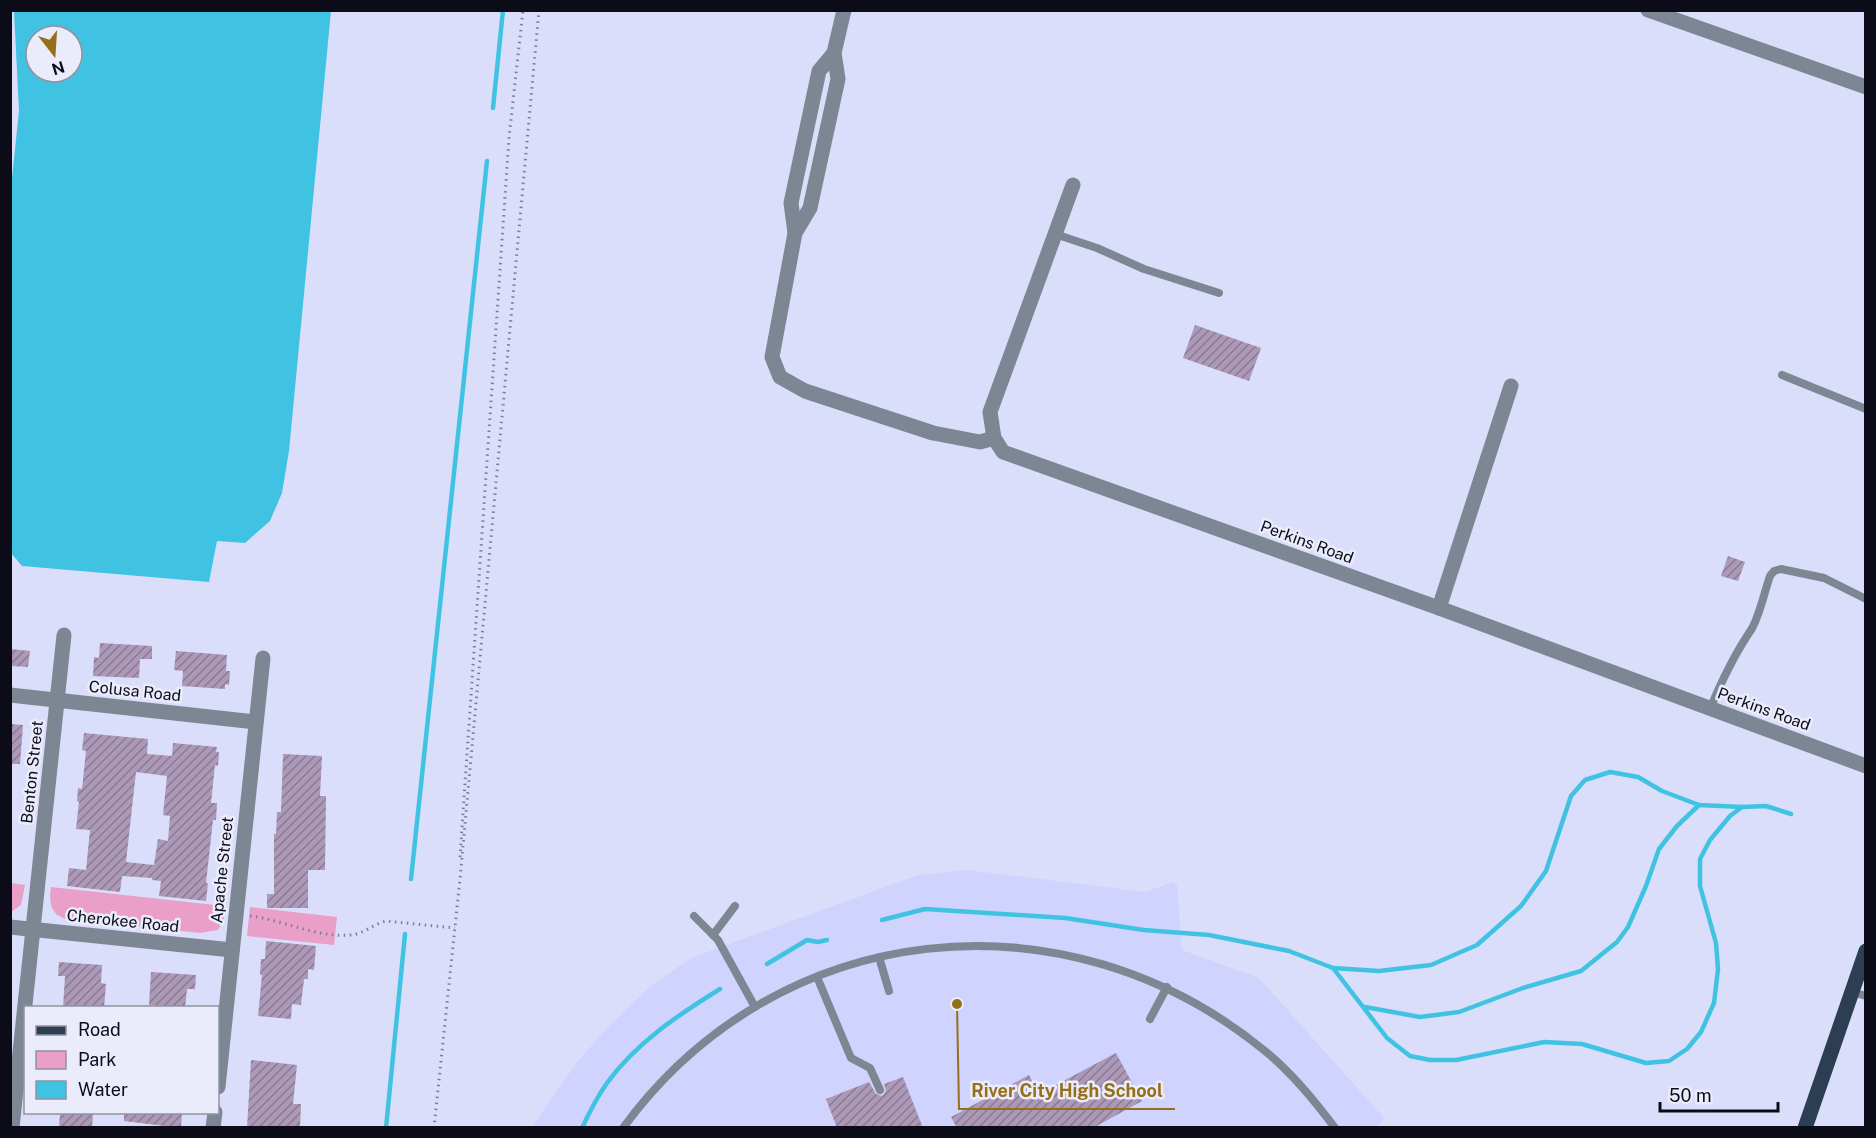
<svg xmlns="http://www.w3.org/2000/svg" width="1876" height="1138" viewBox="0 0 1876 1138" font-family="'Public Sans',sans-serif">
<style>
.built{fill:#cfd3fd}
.park{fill:#e99fc8}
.water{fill:#40c3e2;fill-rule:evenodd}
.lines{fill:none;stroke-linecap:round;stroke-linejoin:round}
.stream{stroke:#40c3e2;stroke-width:4.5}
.building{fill:url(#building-hatch);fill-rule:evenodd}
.path{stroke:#7c7e93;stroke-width:3;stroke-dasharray:1.5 4.5;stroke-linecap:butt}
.lane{stroke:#7c8793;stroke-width:8}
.street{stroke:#7c8793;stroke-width:15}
.primary{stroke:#2c3f52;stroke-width:15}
.labels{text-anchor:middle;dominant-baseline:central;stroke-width:5;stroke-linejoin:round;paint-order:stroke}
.street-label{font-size:16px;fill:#0c0c18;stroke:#ebecfb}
.leader{fill:none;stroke:#966f19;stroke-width:2}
.callout-dot{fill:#966f19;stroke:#ebecfb;stroke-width:2}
.callout-label{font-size:18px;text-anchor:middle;font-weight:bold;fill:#966f19;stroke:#ebecfb;stroke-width:5;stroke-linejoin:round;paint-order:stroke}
</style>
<defs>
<pattern id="building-hatch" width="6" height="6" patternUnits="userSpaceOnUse" patternTransform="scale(1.5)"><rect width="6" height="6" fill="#ac98b7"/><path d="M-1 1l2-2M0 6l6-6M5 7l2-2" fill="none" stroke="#8a7a94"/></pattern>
</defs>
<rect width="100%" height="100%" fill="#dbdefa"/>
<!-- built -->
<path class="built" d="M 967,870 L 1145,892 L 1173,882 L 1177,885 L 1182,950 L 1259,978 L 1384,1118 L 1377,1128 L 531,1128 L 577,1062 L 612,1023 L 651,986 L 691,958 L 918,875 Z"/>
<!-- park -->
<g class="park">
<path d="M 11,883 L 25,885 L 21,905 L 11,912 Z"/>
<path d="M 51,887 L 224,906 L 224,919 L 218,930 L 200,933 L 66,919 C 50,914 49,903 51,887 Z"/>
<path d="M 250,907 L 337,917 L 334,945 L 247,936 Z"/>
</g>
<!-- water -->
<path class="water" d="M 14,11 L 331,11 L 289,451 L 282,493 L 270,521 L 245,543 L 217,541 L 209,582 L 22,566 L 11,553 L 10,197 L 19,111 ZM 36,36 L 72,36 L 72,72 L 36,72 Z"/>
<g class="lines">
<!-- stream -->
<g class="stream">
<path d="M 493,108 L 503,10"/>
<path d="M 411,879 L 487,161"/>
<path d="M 882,920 L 925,909 L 1065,918 L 1144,930 L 1209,935 L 1289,951 L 1333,968 L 1379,971 L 1431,965 L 1477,945 L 1521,906 L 1546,871 L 1571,796 L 1585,780 L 1610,772 L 1638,777 L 1662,791 L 1699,805 L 1742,807 L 1766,806 L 1791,814"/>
<path d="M 767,964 L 807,940 L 818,942 L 827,940"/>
<path d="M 1333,968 L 1387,1038 L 1410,1056 L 1430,1060 L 1456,1060 L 1544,1042 L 1582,1044 L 1646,1063 L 1669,1061 L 1687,1049 L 1701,1032 L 1714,1003 L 1718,969 L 1716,943 L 1700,886 L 1700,859 L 1710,840 L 1730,816 L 1742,807"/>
<path d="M 1365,1007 L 1420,1017 L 1459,1012 L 1523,988 L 1581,971 L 1617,942 L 1628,927 L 1646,886 L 1659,849 L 1677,826 L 1699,805"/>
<path d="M 386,1128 L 405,934"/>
<path d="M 582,1128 C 589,1113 597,1097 607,1083 C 636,1043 678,1015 720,989"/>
</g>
</g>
<!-- building -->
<g class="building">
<path d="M 1195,325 L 1261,348 L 1249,381 L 1183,358 Z"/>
<path d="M 1728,556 L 1745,562 L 1738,581 L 1721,576 Z"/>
<path d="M 100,643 L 152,646 L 152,659 L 140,659 L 139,678 L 93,676 L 94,657 L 99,658 Z"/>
<path d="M 10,649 L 30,651 L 28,667 L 10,666 Z"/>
<path d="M 176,651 L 227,655 L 226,671 L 230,671 L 229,685 L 225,684 L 225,689 L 182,686 L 183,671 L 174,670 Z"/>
<path d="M 10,724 L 23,725 L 20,764 L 10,764 Z"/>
<path d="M 84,733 L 148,739 L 147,754 L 172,756 L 173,743 L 217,747 L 216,752 L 219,752 L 218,766 L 215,765 L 211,803 L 217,803 L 216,820 L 213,820 L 206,883 L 208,883 L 206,901 L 159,896 L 161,881 L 152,880 L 152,878 L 122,876 L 120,892 L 67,886 L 69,868 L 86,870 L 90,830 L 76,829 L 79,802 L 77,801 L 78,788 L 82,789 L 86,751 L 82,750 ZM 136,772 L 167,776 L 163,815 L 170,816 L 168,841 L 158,839 L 154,865 L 126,862 Z"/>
<path d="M 283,754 L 322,756 L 320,796 L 326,796 L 325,870 L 308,870 L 308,908 L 267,908 L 267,894 L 274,894 L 274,834 L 276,834 L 277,812 L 281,812 Z"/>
<path d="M 266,941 L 316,946 L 314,970 L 308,969 L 308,979 L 304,979 L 301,1005 L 292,1004 L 291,1019 L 258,1016 L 262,975 L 260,975 L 261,959 L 265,959 Z"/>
<path d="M 59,962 L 102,965 L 101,983 L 106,984 L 104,1008 L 63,1008 L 65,976 L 58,976 Z"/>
<path d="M 151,972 L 196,975 L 195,989 L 187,989 L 185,1008 L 149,1005 Z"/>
<path d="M 1116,1053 L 1142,1101 L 1093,1128 L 957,1128 L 951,1117 L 1029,1075 L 1039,1094 Z"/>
<path d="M 251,1060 L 297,1065 L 293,1104 L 301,1104 L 300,1128 L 247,1128 Z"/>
<path d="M 903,1077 L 923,1128 L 837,1128 L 826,1099 L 869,1082 L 876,1094 L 882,1096 L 886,1091 L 884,1084 Z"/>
<path d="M 60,1113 L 93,1113 L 92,1128 L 59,1128 Z"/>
<path d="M 124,1113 L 182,1113 L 181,1128 L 124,1121 Z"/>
</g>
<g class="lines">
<!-- path -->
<g class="path">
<path d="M 460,857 L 509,138 L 523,10"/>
<path d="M 250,916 C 284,920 316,938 351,935 C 363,934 374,924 386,921 L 455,928"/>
<path d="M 434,1128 L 460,879 L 539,10"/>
</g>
<!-- lane -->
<g class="lane">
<path d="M 1055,234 L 1097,248 L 1144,269 L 1219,293"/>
<path d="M 1782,375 L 1866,409"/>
<path d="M 1710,709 C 1722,680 1734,655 1751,630 C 1759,618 1765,590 1770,576 L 1774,571 L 1781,569 L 1824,578 L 1866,599"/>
<path d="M 694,916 L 718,940 L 755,1007"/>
<path d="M 713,935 L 735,906"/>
<path d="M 879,957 L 889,991"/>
<path d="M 817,977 L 851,1058 L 870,1068 L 880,1090"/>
<path d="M 1852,992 L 1866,996"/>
<path d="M 1150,1019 L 1167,987"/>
<path d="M 623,1128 C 777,917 1065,887 1265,1051 C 1291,1072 1315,1101 1335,1128"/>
</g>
<!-- street -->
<g class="street">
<path d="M 844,10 L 834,53 L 838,79 L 810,208 L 795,233 L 772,357 L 780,377 L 805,391 L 933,433 L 980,442 L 994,438"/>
<path d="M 1648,10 L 1866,87"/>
<path d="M 1073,185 L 990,412 L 994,438 L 1003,452 L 1439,608 L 1866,766"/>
<path d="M 795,233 L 791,203 L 819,71 L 834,53"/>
<path d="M 1439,608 L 1511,386"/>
<path d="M 10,695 L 256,722"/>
<path d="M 10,927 L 232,950"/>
<path d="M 218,1087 L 263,658"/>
<path d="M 12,1128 L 64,635"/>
<path d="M 213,1128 L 215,1112"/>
</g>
<!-- primary -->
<path class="primary" d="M 1805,1128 L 1866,951"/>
</g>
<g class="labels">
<!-- street labels -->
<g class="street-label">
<text transform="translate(1307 542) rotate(20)">Perkins Road</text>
<text transform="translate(135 691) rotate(6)">Colusa Road</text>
<text transform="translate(1764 709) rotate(20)">Perkins Road</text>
<text transform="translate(32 772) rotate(-84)">Benton Street</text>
<text transform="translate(222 870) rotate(-84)">Apache Street</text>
<text transform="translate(123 921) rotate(6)">Cherokee Road</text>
</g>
</g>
<!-- callouts -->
<path class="leader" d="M957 1004L959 1109H1175"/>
<circle class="callout-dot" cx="957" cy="1004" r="6"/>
<g class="callout-label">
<text x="1067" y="1097">River City High School</text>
</g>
<!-- border -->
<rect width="1876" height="1138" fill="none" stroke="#0c0c18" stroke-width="24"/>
<!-- legend -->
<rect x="24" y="1006" width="195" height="108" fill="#ebecfb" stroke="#9292a0" stroke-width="1.5"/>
<rect x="36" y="1026" width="30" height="9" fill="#2c3f52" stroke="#9292a0" stroke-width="1.5"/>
<text x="78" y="1036" font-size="18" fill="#0c0c18">Road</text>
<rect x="36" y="1051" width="30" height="18" fill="#e99fc8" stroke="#9292a0" stroke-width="1.5"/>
<text x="78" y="1066" font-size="18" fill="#0c0c18">Park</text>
<rect x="36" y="1081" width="30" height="18" fill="#40c3e2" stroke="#9292a0" stroke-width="1.5"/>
<text x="78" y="1096" font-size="18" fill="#0c0c18">Water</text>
<!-- north arrow -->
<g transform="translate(54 54) rotate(163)"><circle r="28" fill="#ebecfb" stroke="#9292a0" stroke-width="1.5"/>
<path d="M0-4.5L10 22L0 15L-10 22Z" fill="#966f19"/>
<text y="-9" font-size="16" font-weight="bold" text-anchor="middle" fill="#0c0c18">N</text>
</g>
<!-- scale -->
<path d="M1660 1102v9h118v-9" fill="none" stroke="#0c0c18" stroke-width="3"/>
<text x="1669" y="1102" font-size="18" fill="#0c0c18" stroke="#ebecfb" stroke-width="4.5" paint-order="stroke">50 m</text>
</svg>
